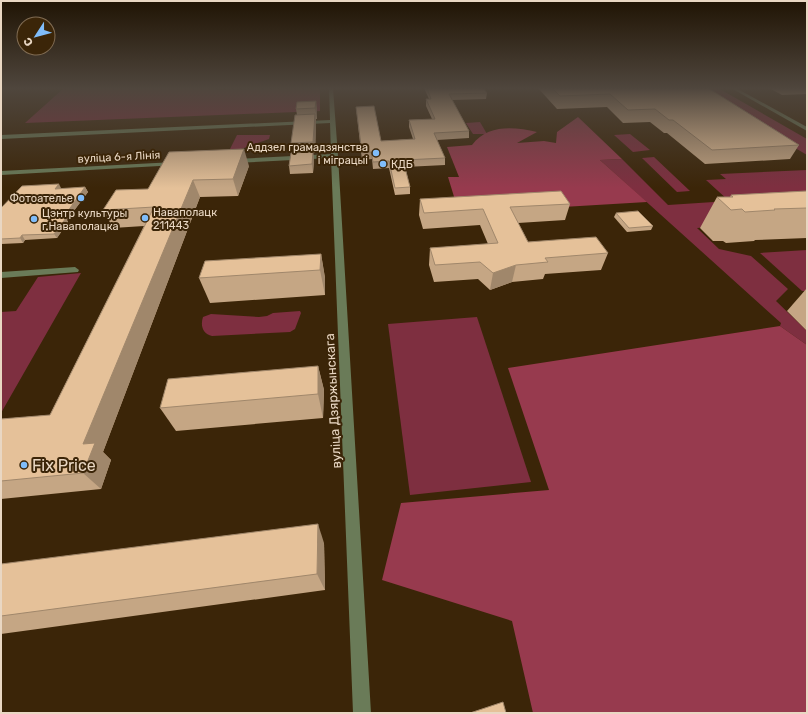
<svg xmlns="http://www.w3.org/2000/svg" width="808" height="714" viewBox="0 0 808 714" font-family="Rubik,sans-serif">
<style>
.green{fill:#7e2f40}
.forest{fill:#973a4e}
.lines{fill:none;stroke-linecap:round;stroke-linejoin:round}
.minor{fill:#6a7b58;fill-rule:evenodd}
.wall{fill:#c5a684}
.shaded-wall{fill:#a0876b}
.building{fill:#e5c199;stroke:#a0876b}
.poi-dot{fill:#80bdfa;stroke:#3b2508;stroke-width:1.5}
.labels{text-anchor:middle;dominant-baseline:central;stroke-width:4;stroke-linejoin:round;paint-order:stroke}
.far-poi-label{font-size:11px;fill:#e9d7c3;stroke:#3b2508;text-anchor:start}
.far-street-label{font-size:11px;fill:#e9d7c3;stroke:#3b2508}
.street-label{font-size:13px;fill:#e9d7c3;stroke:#3b2508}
.near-poi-label{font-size:16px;fill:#e9d7c3;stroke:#3b2508;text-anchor:start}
</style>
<rect width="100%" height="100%" fill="#3b2508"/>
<!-- green -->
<g class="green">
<path d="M 64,88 L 202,88 L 221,90 L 320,88 L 320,111 L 25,123 Z"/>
<path d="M 694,88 L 718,88 L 807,139 L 807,155 Z"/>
<path d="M 480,122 L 487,134 L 473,134 L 466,123 Z"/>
<path d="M 630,134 L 650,150 L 633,152 L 614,135 Z"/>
<path d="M 237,135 L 270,135 L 269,139 L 241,149 L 230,149 Z"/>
<path d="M 654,157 L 690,191 L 677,192 L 642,158 Z"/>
<path d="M 622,159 L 668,205 L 729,201 L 706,180 L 726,179 L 720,174 L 807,170 L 807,219 L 697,228 L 719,249 L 751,256 L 788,289 L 776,301 L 807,331 L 807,345 L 780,326 L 781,323 L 600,160 Z"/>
<path d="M 807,250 L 807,291 L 802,291 L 760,253 Z"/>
<path d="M 81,273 L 1,413 L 1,312 L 16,311 L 38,277 Z"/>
<path d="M 300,311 L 301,313 L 295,329 L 290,332 L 212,336 C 203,334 200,326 203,317 L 211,314 L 259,317 L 267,316 L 273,313 Z"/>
<path d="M 477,317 L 531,482 L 410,495 L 388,324 Z"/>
</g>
<!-- forest -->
<g class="forest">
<path d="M 578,117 L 622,159 L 600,160 L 647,202 L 459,213 L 448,177 L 459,177 L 447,147 L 472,145 C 488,124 514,127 537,132 L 517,143 L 544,141 L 556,143 L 557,132 Z"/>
<path d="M 780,326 L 807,345 L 807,713 L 533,713 L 512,621 L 382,580 L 401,503 L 549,490 L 508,368 Z"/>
</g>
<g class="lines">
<!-- minor -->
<g class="minor">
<path d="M 1,88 L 5,88 L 1,90 Z"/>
<path d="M 329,88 L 333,88 L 338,156 L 371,713 L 353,713 L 331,158 L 235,163 L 232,161 L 235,159 L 331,154 L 330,123 L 1,139 L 1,135 L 330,120 Z"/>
<path d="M 731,88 L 736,88 L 807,127 L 807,131 Z"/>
<path d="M 175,162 L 177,163 L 177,165 L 1,175 L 1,171 Z"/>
<path d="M 75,267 L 79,270 L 78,272 L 1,278 L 1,272 Z"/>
</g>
</g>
<!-- wall -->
<g class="wall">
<path d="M 424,88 L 483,88 L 487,93 L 486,99 L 452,100 L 469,131 L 469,138 L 437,140 L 445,158 L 445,165 L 405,167 L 410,187 L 410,194 L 395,195 L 389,168 L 373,169 L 372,159 L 362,160 L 356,107 L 381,141 L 413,139 L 409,127 L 409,120 L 432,119 L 426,106 L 426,99 L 429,99 Z"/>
<path d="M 538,88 L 708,88 L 799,145 L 790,159 L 705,164 L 667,133 L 664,133 L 650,122 L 623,123 L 607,107 L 557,109 Z"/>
<path d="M 769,88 L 807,88 L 807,94 L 782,95 Z"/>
<path d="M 316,101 L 317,112 L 317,119 L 316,119 L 316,125 L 315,153 L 313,153 L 314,160 L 313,173 L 290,174 L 289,166 L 293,153 L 291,143 L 297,115 L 296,109 Z"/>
<path d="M 249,166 L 238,196 L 200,197 L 103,452 L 111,460 L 101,489 L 1,499 L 1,419 L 50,415 L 144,226 L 113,228 L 103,210 L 148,189 Z"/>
<path d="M 85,187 L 88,192 L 67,220 L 68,222 L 57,238 L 25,240 L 23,243 L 1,244 L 1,208 L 61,188 L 61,189 Z"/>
<path d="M 731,195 L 807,208 L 807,238 L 755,240 L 754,241 L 726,243 L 723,241 L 713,241 L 700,228 L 717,197 L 730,197 Z"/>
<path d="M 420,199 L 570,204 L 565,220 L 518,223 L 528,242 L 608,253 L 601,270 L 545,274 L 543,279 L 512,282 L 490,290 L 478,279 L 434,282 L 429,265 L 430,248 L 488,244 L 480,225 L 423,229 L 419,215 Z"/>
<path d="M 616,213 L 653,226 L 651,230 L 627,232 L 614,217 Z"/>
<path d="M 321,254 L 325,278 L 325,295 L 210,303 L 199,278 Z"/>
<path d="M 807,288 L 807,331 L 787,311 Z"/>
<path d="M 318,366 L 324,390 L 323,418 L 176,431 L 160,408 Z"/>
<path d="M 324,543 L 325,590 L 1,634 L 1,564 Z"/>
</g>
<!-- shaded-wall -->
<g class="shaded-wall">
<path d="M 316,101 L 317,112 L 317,119 L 315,108 Z"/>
<path d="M 315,114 L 316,125 L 315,153 L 313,142 Z"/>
<path d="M 244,149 L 249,166 L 238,196 L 233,179 Z"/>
<path d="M 313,152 L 314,160 L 313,173 L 312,164 Z"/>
<path d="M 193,180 L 200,197 L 103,452 L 111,460 L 101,489 L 83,473 L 83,444 Z"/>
<path d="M 59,184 L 61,188 L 57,193 L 55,189 Z"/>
<path d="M 85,187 L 88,192 L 67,220 L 68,222 L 57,238 L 54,234 L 63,218 Z"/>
<path d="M 22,235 L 25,240 L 23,243 L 20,238 Z"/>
<path d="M 321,254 L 325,278 L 325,295 L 320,270 Z"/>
<path d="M 516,265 L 512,282 L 490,290 L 493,273 Z"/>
<path d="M 318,366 L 324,390 L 323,418 L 318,394 Z"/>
<path d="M 318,524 L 324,543 L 325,590 L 317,574 Z"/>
</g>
<!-- building -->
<g class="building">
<path d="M 427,88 L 483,88 L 487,93 L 449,94 L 469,131 L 434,133 L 445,158 L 403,160 L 410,187 L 395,188 L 389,161 L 373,162 L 371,152 L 362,153 L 356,107 L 374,106 L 381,141 L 415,139 L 409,120 L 435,119 L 426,99 L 431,99 Z"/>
<path d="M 552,88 L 708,88 L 799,145 L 712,150 L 673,120 L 669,120 L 655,109 L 628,110 L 610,94 L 560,96 Z"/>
<path d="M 316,101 L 315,108 L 296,109 L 297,102 Z"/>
<path d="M 315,114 L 313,142 L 291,143 L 295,115 Z"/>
<path d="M 244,149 L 233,179 L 193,180 L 83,444 L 95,443 L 83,473 L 1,481 L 1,419 L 50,415 L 154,207 L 103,210 L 116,190 L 148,189 L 169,152 Z"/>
<path d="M 313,152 L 312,164 L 289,166 L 291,153 Z"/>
<path d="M 59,184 L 55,189 L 85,187 L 63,218 L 66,218 L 54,234 L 22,235 L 20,238 L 1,239 L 1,208 L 22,186 Z"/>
<path d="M 561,191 L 570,204 L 510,207 L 528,242 L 596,237 L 608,253 L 545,258 L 548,262 L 516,265 L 493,273 L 480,262 L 435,265 L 430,248 L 498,243 L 483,209 L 424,213 L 420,199 Z"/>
<path d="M 807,191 L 807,208 L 774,209 L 775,210 L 745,212 L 742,209 L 731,210 L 717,197 L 733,197 L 731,195 Z"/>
<path d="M 638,211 L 653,226 L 629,228 L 616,213 Z"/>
<path d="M 321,254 L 320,270 L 199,278 L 205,261 Z"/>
<path d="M 318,366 L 318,394 L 160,408 L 168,379 Z"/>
<path d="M 318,524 L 317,574 L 1,616 L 1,564 Z"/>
<path d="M 503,702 L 506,713 L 470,713 Z"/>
</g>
<!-- sky -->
<linearGradient id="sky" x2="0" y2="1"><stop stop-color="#201404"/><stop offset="0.47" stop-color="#4f463d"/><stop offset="1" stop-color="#4f463d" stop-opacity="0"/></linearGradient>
<rect width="808" height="188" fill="url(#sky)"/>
<!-- markers -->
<g class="poi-dot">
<circle cx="376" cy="153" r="4"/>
<circle cx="383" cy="164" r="4"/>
<circle cx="81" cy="198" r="4"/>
<circle cx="145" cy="218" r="4"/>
<circle cx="34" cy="219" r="4"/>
<circle cx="24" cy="465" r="4"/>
</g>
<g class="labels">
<!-- far-poi labels -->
<g class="far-poi-label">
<text x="368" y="147" text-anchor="end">Аддзел грамадзянства<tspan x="368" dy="13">і міграцыі</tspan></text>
<text x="391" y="164">КДБ</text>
<text x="73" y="198" text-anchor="end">Фотоателье</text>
<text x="153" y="212">Наваполацк<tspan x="153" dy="13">211443</tspan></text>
<text x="42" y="213">Цэнтр культуры<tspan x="42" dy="13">г.Наваполацка</tspan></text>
</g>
<!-- far-street labels -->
<g class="far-street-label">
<text transform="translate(119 157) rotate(-3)">вуліца 6-я Лінія</text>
</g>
<!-- street labels -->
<g class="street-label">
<text transform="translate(333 401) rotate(-93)">вуліца Дзяржынскага</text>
</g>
<!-- near-poi labels -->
<g class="near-poi-label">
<text x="32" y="465">Fix Price</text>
</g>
</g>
<!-- border -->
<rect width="808" height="714" fill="none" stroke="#e9d7c3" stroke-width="4"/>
<!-- north arrow -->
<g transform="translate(36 36) rotate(234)"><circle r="19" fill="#3b2508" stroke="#816c53"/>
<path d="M0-3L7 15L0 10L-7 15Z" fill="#80bdfa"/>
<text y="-6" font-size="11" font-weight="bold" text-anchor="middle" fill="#e9d7c3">С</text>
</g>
</svg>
